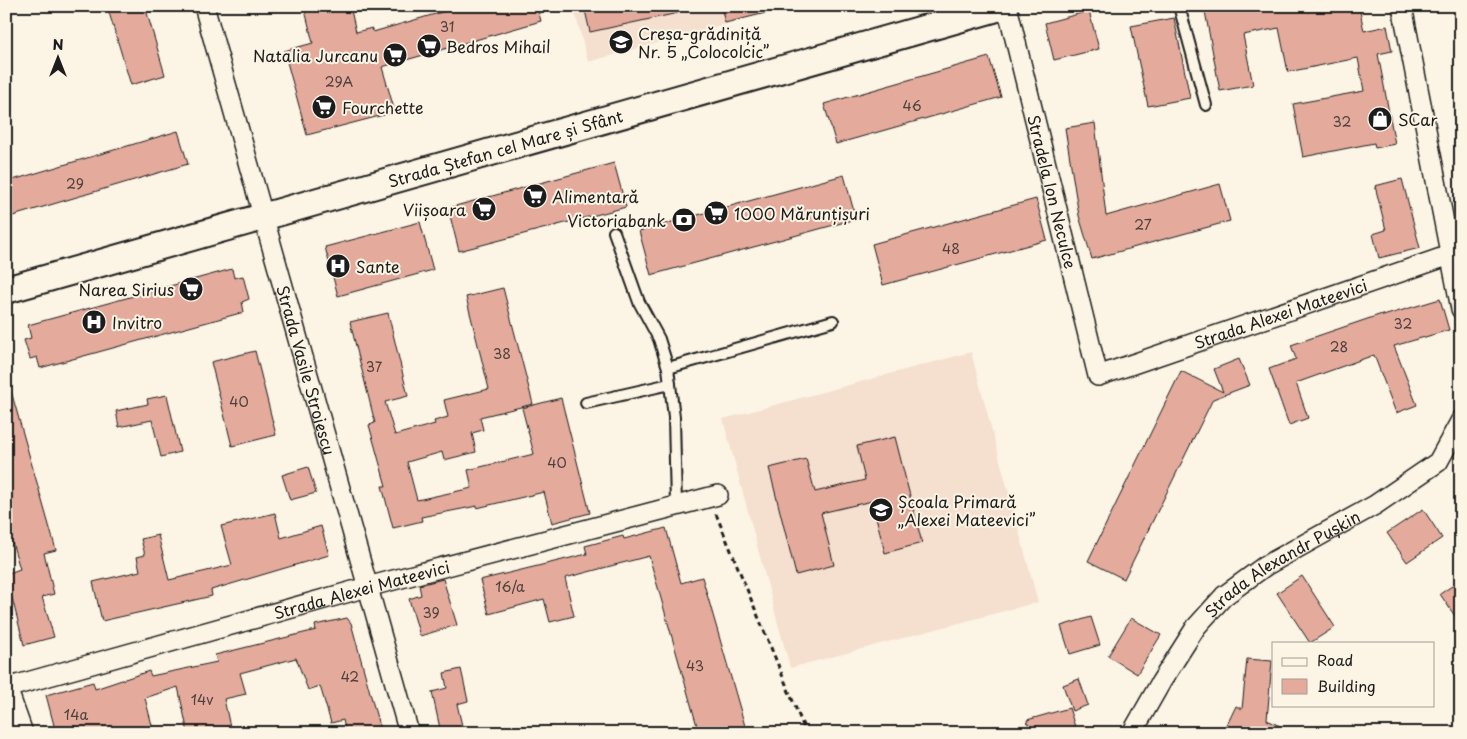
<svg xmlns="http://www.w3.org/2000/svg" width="1467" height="739" viewBox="0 0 1467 739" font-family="'Playpen Sans',sans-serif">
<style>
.built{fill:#f5dfcf}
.building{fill:#e4ab9d;stroke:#1c1c1c}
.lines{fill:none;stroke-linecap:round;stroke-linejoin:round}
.service-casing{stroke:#1c1c1c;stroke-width:14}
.minor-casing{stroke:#1c1c1c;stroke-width:22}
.secondary-casing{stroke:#1c1c1c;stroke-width:30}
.path{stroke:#1c1c1c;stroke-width:3;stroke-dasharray:5 4;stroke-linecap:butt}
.service{stroke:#fcf5e5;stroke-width:10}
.minor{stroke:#fcf5e5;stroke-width:19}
.secondary{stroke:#fcf5e5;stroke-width:26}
.labels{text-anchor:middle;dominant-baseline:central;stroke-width:4;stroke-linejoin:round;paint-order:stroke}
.number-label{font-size:14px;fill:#4e403c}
.poi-label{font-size:16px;fill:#1c1c1c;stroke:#fcf5e5;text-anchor:start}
.street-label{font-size:16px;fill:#1c1c1c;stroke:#fcf5e5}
</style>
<rect width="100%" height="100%" fill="#fcf5e5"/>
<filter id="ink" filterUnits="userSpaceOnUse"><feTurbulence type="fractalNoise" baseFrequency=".02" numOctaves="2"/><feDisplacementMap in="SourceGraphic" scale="10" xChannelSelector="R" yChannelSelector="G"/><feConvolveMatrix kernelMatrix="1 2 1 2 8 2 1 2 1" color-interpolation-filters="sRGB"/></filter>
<g filter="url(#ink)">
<!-- built -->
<g class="built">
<path d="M 573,6 L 724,6 L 729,23 L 588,62 Z"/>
<path d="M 971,352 L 1038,602 L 790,668 L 723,419 Z"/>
</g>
<!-- building -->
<g class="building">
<path d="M 107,6 L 145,6 L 165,75 L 131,85 Z"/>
<path d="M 304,6 L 350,6 L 356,32 L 372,28 L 373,32 L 463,6 L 537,6 L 541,21 L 382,67 L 395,112 L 307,135 L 284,51 L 313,43 Z"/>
<path d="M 584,6 L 677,6 L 678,13 L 590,32 Z"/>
<path d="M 721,6 L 769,6 L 770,12 L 725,23 Z"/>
<path d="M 1204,6 L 1359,6 L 1364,31 L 1387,26 L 1392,51 L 1378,54 L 1395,144 L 1375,148 L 1374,143 L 1303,157 L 1293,104 L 1364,91 L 1358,58 L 1288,72 L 1279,28 L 1243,35 L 1253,85 L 1220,91 Z"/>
<path d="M 1089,11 L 1099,49 L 1054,60 L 1045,23 Z"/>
<path d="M 1174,18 L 1190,98 L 1148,106 L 1131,26 Z"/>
<path d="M 989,57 L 1001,97 L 836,144 L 824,104 Z"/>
<path d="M 1095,123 L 1106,216 L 1220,184 L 1230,221 L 1092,259 L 1079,216 L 1065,128 Z"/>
<path d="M 178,131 L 188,164 L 6,218 L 6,182 Z"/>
<path d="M 614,163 L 626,207 L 459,251 L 448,208 Z"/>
<path d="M 844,175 L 856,219 L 651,275 L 639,231 Z"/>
<path d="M 1402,179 L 1420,248 L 1379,258 L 1373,234 L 1386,230 L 1375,186 Z"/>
<path d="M 1036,199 L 1047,240 L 883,285 L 872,244 Z"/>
<path d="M 420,222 L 433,270 L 338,296 L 325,247 Z"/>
<path d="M 232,269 L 234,278 L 243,276 L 249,299 L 242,302 L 244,312 L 40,368 L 37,357 L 30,359 L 24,340 L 31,338 L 28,325 Z"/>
<path d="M 503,288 L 533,404 L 480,417 L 483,430 L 472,433 L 476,452 L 444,460 L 442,452 L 407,462 L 417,500 L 472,488 L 468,470 L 534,454 L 522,408 L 561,398 L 590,513 L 552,523 L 544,492 L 477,508 L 477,506 L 421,517 L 422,521 L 393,528 L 382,486 L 386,486 L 369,425 L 375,423 L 350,322 L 388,313 L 408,396 L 385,402 L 395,435 L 435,424 L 434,421 L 448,417 L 444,400 L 489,389 L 466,297 Z"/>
<path d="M 1440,299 L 1449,330 L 1394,346 L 1417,405 L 1396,413 L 1374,355 L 1296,383 L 1308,418 L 1289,425 L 1269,369 L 1296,359 L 1291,345 L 1382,314 L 1383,316 Z"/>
<path d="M 255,351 L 276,435 L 232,446 L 211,362 Z"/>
<path d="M 1239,359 L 1250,385 L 1213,399 L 1124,579 L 1088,561 L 1181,371 L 1223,392 L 1214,369 Z"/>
<path d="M 11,391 L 56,550 L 44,553 L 54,594 L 42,597 L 54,637 L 24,645 L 6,574 L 20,569 L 6,522 L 6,392 Z"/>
<path d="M 167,395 L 180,452 L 161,457 L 152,420 L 119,427 L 116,411 L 148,404 L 147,399 Z"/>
<path d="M 895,437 L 922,543 L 885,553 L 872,501 L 821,513 L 834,565 L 796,575 L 769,468 L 806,459 L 815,492 L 865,480 L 857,446 Z"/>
<path d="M 308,467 L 316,493 L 290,500 L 282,475 Z"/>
<path d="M 1423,509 L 1442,538 L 1407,562 L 1387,533 Z"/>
<path d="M 275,513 L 281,538 L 321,526 L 329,555 L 211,590 L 212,596 L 102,621 L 93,582 L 140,571 L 137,557 L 145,555 L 141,539 L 158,535 L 169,580 L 232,565 L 221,526 Z"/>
<path d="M 666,528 L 681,583 L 702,577 L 747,733 L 699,733 L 649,556 L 565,578 L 574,616 L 550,622 L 544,599 L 489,614 L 480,580 L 587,554 L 585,546 L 623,536 L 624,539 Z"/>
<path d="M 1302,576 L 1335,627 L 1310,643 L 1277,593 Z"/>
<path d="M 443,579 L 457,625 L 420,636 L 409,599 L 421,595 L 419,585 Z"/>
<path d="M 1461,580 L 1461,625 L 1440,594 Z"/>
<path d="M 1091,617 L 1100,645 L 1070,654 L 1061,626 Z"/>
<path d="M 347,618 L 351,623 L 381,733 L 346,733 L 343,720 L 331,723 L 320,686 L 308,690 L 296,658 L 240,673 L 246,694 L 224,699 L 230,727 L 206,733 L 188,733 L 178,687 L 145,698 L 154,733 L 56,733 L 46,695 L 93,682 L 95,689 L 149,671 L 151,676 L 217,662 L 215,655 L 316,630 L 315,625 Z"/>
<path d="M 1131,618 L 1161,635 L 1137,674 L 1108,656 Z"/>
<path d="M 1247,659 L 1272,661 L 1267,720 L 1295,733 L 1223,733 L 1236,706 L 1242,709 Z"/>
<path d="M 461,669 L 468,701 L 457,704 L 463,730 L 441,733 L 432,692 L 447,688 L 444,673 Z"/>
<path d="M 1079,679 L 1088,705 L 1072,711 L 1063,685 Z"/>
<path d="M 1069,708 L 1077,733 L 1030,733 L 1027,720 Z"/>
</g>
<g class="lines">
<defs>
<g id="service">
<path d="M 1179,6 L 1206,105"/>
<path d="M 614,232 L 639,302 L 659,339 L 668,368 L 674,417 L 676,506"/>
<path d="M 668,368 L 833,321"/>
<path d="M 586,403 L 670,384"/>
</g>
<g id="minor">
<path id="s1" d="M 204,6 L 409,733"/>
<path id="s2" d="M 1007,6 L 1098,376 L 1450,255 L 1461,249"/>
<path d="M 1402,6 L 1461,309"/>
<path d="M 6,685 L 23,733"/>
<path id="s3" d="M 6,688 L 367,587 L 718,495"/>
<path id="s4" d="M 1132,733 L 1161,682 L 1196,627 L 1224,596 L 1265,566 L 1375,505 L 1438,462 L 1461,420"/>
</g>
<g id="secondary">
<path id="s5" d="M 6,290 L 1004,6"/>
</g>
</defs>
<!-- service casing -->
<use href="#service" class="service-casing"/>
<!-- minor casing -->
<use href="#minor" class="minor-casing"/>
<!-- secondary casing -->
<use href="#secondary" class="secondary-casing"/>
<!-- path -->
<path class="path" d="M 716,514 L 806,733"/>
<!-- service -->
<use href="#service" class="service"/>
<!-- minor -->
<use href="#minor" class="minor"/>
<!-- secondary -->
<use href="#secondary" class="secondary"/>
</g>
</g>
<!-- icons -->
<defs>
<symbol id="school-disc" viewBox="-11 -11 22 22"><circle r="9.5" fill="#1c1c1c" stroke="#fcf5e5"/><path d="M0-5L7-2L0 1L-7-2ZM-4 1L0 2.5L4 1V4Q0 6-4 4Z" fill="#fff"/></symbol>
<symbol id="supermarket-disc" viewBox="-11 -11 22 22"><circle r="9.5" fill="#1c1c1c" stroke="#fcf5e5"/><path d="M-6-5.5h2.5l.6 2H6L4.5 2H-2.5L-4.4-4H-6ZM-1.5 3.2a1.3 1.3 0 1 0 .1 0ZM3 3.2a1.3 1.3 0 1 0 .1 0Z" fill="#fff"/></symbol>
<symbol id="shop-disc" viewBox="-11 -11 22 22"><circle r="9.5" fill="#1c1c1c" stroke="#fcf5e5"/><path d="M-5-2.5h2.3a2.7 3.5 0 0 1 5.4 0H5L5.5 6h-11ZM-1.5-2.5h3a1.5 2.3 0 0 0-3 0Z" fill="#fff"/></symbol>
<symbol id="bank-disc" viewBox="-11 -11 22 22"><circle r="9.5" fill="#1c1c1c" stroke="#fcf5e5"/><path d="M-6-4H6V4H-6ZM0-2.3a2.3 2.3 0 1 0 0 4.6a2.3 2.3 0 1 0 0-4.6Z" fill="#fff"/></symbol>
<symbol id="hospital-disc" viewBox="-11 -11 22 22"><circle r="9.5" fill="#1c1c1c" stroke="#fcf5e5"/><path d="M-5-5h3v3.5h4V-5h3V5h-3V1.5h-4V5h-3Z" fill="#fff"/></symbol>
</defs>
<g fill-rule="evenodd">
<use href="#school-disc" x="607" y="28" width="28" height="28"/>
<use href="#supermarket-disc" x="415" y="32" width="28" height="28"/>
<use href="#supermarket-disc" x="381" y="41" width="28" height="28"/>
<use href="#supermarket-disc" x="310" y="93" width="28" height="28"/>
<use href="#shop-disc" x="1366" y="105" width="28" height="28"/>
<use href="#supermarket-disc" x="521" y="182" width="28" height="28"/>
<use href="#supermarket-disc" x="470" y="195" width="28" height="28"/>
<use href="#supermarket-disc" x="702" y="199" width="28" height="28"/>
<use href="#bank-disc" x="670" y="206" width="28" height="28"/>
<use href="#hospital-disc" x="324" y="252" width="28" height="28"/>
<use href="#supermarket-disc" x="177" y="275" width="28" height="28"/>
<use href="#hospital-disc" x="80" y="308" width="28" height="28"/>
<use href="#school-disc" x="867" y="496" width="28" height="28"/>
</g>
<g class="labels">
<!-- number labels -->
<g class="number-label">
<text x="447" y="26">31</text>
<text x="339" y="81">29A</text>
<text x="912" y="105">46</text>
<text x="1342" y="121">32</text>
<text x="75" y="183">29</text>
<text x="1143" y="224">27</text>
<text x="951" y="248">48</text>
<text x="1403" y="323">32</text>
<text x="1339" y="346">28</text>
<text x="502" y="353">38</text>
<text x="374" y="366">37</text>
<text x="239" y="401">40</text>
<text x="557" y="462">40</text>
<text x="510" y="586">16/a</text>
<text x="431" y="612">39</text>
<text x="695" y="665">43</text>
<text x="350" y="676">42</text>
<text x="202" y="699">14v</text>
<text x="76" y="714">14a</text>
</g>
<!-- poi labels -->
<g class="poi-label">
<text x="638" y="33">Creșa-grădiniță<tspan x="638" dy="18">Nr. 5 „Colocolcic”</tspan></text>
<text x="446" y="46">Bedros Mihail</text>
<text x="378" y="55" text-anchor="end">Natalia Jurcanu</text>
<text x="342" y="107">Fourchette</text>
<text x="1398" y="119">SCar</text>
<text x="552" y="196">Alimentară</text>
<text x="466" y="209" text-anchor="end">Viișoara</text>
<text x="734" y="213">1000 Mărunțișuri</text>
<text x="666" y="220" text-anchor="end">Victoriabank</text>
<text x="356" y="266">Sante</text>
<text x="174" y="289" text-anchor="end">Narea Sirius</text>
<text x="112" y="322">Invitro</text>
<text x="898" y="501">Școala Primară<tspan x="898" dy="18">„Alexei Mateevici”</tspan></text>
</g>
<!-- street labels -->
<g class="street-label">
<text stroke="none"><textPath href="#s5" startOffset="519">Strada Ștefan cel Mare și Sfânt</textPath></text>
<text stroke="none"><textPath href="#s2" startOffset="191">Stradela Ion Neculce</textPath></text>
<text stroke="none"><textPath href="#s2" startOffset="574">Strada Alexei Mateevici</textPath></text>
<text stroke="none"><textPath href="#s1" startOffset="378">Strada Vasile Stroiescu</textPath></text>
<text stroke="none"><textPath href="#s4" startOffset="232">Strada Alexandr Pușkin</textPath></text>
<text stroke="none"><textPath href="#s3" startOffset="369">Strada Alexei Mateevici</textPath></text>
</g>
</g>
<!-- margin -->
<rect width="1467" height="739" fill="none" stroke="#fcf5e5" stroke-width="25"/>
<rect x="12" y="12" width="1442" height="714" fill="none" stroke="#1c1c1c" stroke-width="2" filter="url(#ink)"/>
<!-- legend -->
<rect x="1272" y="642" width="162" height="65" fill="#fcf5e5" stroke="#a29e95"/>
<rect x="1282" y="658" width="25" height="8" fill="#fcf5e5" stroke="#a29e95"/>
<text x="1317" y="666" font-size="15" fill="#1c1c1c">Road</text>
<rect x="1282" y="679" width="25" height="15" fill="#e4ab9d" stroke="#a29e95"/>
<text x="1317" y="692" font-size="15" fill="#1c1c1c">Building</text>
<!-- north arrow -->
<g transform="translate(58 58)" stroke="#fcf5e5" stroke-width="4" paint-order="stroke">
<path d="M0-4L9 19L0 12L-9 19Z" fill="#1c1c1c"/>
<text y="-8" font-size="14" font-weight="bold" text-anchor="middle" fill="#1c1c1c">N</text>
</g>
</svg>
